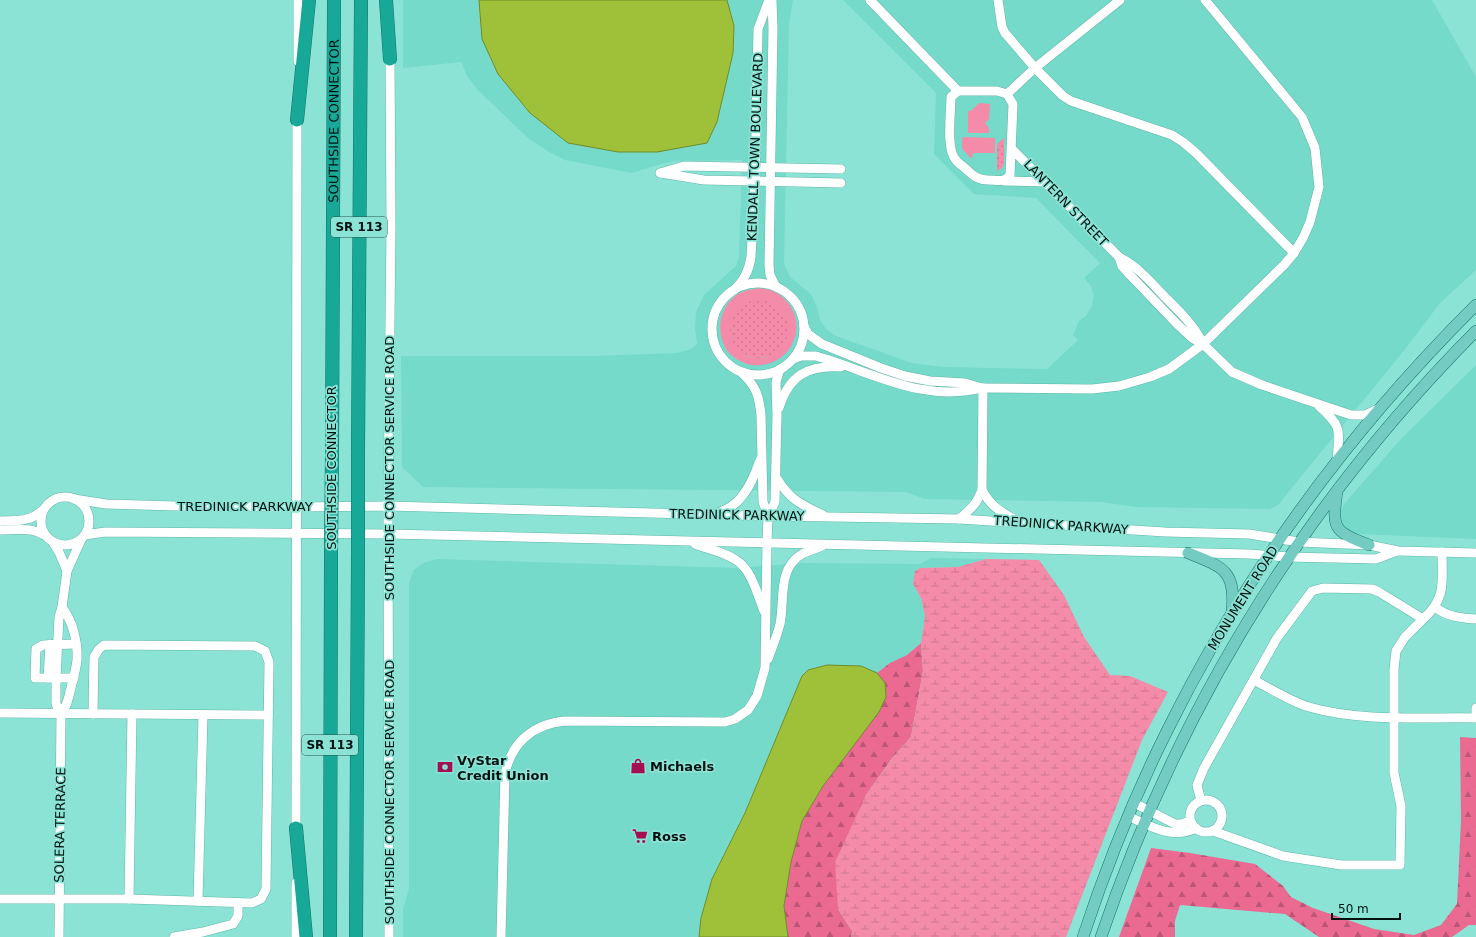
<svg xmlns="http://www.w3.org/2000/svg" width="1476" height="937" viewBox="0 0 1476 937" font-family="'DejaVu Sans',sans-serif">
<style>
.built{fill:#75daca}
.grass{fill:#f38ba9;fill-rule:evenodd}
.forest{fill:url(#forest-firs)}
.wetland{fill:url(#wetland-marsh)}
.garden{fill:url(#garden-dots)}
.water{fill:#9fc139;stroke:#6f8c2c}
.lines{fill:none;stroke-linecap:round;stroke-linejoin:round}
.minor-casing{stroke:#5fb7a9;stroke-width:10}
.major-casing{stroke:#107468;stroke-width:12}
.highway-casing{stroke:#107468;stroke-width:14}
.minor{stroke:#fff;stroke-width:9}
.major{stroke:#74cbc1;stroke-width:11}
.highway{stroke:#18a898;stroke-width:13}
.highway-bridge-casing{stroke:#107468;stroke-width:14;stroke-linecap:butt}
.highway-bridge{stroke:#18a898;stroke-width:13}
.labels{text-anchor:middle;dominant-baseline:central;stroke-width:3.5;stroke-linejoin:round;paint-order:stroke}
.shield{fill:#8be3d5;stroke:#2a514a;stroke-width:1}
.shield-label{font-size:12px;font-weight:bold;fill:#00120f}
.street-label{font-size:13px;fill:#00120f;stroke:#8be3d5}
.poi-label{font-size:13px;font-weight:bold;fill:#00120f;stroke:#8be3d5;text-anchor:start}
</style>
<defs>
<pattern id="forest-firs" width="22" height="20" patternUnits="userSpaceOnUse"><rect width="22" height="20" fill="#eb6a92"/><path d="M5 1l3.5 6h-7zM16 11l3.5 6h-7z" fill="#bc5676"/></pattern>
<pattern id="wetland-marsh" width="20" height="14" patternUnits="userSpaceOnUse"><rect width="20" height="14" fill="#f38ba9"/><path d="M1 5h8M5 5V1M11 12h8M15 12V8" fill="none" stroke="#cf7790"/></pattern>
<pattern id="garden-dots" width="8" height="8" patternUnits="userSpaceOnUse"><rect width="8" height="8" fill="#f38ba9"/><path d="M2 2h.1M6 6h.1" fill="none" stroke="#cf7790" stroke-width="1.8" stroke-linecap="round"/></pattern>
</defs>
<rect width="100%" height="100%" fill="#8be3d5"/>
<!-- built -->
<g class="built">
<path d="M 403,0 L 793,0 L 789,24 L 784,263 L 790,277 L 811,294 L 817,307 L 820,320 L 826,329 L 836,336 L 912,363 L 943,367 L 1047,369 L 1078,340 L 1073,335 L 1079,321 L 1086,316 L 1092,306 L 1094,295 L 1091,286 L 1084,278 L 1100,263 L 1036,198 L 974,194 L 934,154 L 936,93 L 843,0 L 1432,0 L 1476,77 L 1476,270 L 1440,303 L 1406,348 L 1278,505 L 1270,509 L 1136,507 L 1102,502 L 925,499 L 906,492 L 423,487 L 402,467 L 401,356 L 594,356 L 677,353 L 691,349 L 697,344 L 695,329 L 696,312 L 704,295 L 736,266 L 739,256 L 742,160 L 675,161 L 661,164 L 632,173 L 565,160 L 549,152 L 528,138 L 477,89 L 467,76 L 461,62 L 403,68 Z"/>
<path d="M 1476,365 L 1476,539 L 1358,534 L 1348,531 L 1341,522 L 1341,510 L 1345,503 L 1401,439 Z"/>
<path d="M 931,558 L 986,559 L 958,567 L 920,568 L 913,584 L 921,598 L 925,616 L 921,643 L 907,655 L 890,664 L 877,673 L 861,666 L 802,676 L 745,813 L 712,879 L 701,918 L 699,937 L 403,937 L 403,909 L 409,889 L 409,583 L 414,570 L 423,563 L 437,559 L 736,568 L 801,563 L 920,564 Z"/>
</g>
<!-- grass -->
<g class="grass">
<path d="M 979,103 L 990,104 L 989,119 L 985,123 L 989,128 L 989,133 L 968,133 L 968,111 L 971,111 Z"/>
<path d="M 964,137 L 995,138 L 995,153 L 973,153 L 972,159 L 962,149 L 962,138 Z"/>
<path d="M 761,288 C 765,289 771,290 775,292 C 814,314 796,370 751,365 C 742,363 731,357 726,349 C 713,327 723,296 748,290 C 752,289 757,289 761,288 ZM 784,315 C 789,329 788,332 780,344 C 771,359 764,360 747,356 Z"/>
</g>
<!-- forest -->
<g class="forest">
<path d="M 921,643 L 923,671 L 911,737 L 893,757 L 866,795 L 838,909 L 852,931 L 851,937 L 788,937 L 784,906 L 791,862 L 802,821 L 823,786 L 886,697 L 885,683 L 877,673 L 890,663 L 907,655 Z"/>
<path d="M 1460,737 L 1476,738 L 1476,925 L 1469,925 L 1452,937 L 1319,937 L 1285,914 L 1180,905 L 1175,921 L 1175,937 L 1119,937 L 1151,848 L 1190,853 L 1255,864 L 1283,886 L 1291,897 L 1313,908 L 1374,929 L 1414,935 L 1441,925 L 1457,904 L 1461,820 Z"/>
</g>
<!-- wetland -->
<path class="wetland" d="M 986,559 L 1039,560 L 1064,595 L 1084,637 L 1110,675 L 1130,676 L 1168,692 L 1142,740 L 1066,937 L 851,937 L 852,931 L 838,909 L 835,862 L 866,795 L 893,757 L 911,737 L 923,671 L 921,643 L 925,616 L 921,598 L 913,584 L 915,571 L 920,568 L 958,567 Z"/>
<!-- garden -->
<g class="garden">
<path d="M 1004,138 L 1004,164 L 1002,168 L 997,171 L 997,144 Z"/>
<circle cx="759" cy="329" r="29"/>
</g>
<!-- water -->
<g class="water">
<path d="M 479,0 L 727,0 L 734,26 L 733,53 L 717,122 L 707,143 L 657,152 L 618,152 L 568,143 L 530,113 L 498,74 L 482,39 Z"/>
<path d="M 827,665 L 861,666 L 877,673 L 885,683 L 886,697 L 879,712 L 823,786 L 802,821 L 791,862 L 784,906 L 788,937 L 699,937 L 701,918 L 712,879 L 745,813 L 802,676 L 808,670 Z"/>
</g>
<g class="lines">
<defs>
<g id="minor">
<path d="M 772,0 L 773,28 L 769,265 L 770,275 L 776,287"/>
<path d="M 870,0 L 958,91"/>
<path d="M 998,0 L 1002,27 L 1005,33 L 1035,68 L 1063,96 L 1071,101 L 1172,135 L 1183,142 L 1196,153 L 1294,253"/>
<path d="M 298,61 L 298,0"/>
<path d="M 958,91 L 997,91 L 1007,94 L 1013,104 L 1010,175 C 1005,183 997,180 988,180 C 978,180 974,176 967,170 C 963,166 958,163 955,159 C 946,147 951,113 951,97 Z"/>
<path d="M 1007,94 L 1035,68 L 1120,0"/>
<path d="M 1012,149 L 1119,257 C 1137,266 1150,281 1164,296 C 1179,311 1194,325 1203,344"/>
<path d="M 660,173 L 684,166 L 841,169"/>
<path d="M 661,173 L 704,180 L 841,183"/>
<path d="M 1004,181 L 1046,182"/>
<path d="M 1119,257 L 1122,266 L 1130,275 L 1177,324 L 1192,338 L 1203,344 L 1232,372 L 1262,385 L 1351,415 L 1365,415 L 1380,408"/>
<circle cx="758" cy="329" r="46"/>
<path d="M 734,290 C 744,280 749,271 751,257 L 755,182 L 758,29 L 769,0"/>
<path d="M 804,326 L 808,334 L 822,344 L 881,368 L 905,376 L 930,381 L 965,383 L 982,388"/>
<path d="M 793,359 L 801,356 L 816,356 C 873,372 921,403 983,388 L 1092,389 L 1119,386 L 1150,377 L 1169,369 L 1203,344 L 1284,265 L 1294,253 L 1303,238 L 1310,222 L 1319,187 L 1315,148 L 1302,117 L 1205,0"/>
<path d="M 741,372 C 756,386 759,395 761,415 L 763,502 L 768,516"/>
<path d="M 1319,406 C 1343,427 1339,430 1337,461"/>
<path d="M 779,408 C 789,375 808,365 841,367"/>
<path d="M 776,477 C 790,500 800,504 823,515"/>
<path d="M 982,490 C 992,508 1000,511 1017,521"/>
<circle cx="65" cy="521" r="24"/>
<path d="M 74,499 L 106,504 L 176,506 L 297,507 L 388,506 L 768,516 L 959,519 L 1165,532 L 1249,534 L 1299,542 L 1369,545 L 1398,551 L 1476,553"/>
<path d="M 715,514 C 721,512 727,509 732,506 C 747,495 754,477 760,460"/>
<path d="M 959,519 C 971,509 976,505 982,490 L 983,388"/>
<path d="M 0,521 C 18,520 28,523 43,510"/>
<path d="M 0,530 C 15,530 31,527 44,535"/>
<path d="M 85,535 L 105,532 L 389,534 L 1249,554 L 1288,557 L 1376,559 L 1397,551"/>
<path d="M 54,544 L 59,552 L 67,571"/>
<path d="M 695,544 C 708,549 724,552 736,560 C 752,570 757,594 764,611"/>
<path d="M 62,607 C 73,622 78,642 77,660 C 76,670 73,679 71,688 C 68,699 68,704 61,714 L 56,704 L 56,678 L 59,617 Z"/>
<path d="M 62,607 L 67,571 L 82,538"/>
<path d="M 1435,607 C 1447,617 1461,618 1476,619"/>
<path d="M 1423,619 C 1447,598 1442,581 1442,552"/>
<path d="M 768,659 C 772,648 777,636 780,624 C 785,600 777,569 802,554 C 808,551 815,549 822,546"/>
<path d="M 48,678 L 50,644"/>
<path d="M 74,678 L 35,678 L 36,649 L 43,645 L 76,644"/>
<path d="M 1254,680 C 1269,688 1292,702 1309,707 C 1361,722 1422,717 1476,718 L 1476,708"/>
<path d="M 0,713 L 268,715"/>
<circle cx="1206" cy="816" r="16"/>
<path d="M 1201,801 L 1197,785 L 1204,768 L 1277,638 L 1312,591 L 1323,588 L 1372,589 L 1379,592 L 1423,619 L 1405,637 L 1396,651 L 1394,669 L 1394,773 L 1401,806 L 1400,865 L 1341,865 L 1283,856 L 1213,831"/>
<path d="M 1134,803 L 1175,824 L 1181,824 L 1190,821"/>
<path d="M 1128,816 C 1149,826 1173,840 1196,828"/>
<path d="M 296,833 L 297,115"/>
<path d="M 0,899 L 129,899 L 252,903 L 261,899 L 266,889 L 269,662 L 265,651 L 255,646 L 104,645 L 99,649 L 94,657 L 93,714"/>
<path d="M 129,899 L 132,714"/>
<path d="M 198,901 L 203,715"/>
<path d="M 59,937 L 61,714"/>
<path d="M 174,937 L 203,932 L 233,924 L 238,916 L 238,903"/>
<path d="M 296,937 L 296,883"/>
<path d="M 389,937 L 388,506 L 391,227 L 390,53"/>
<path d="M 501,937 L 505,774 C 511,743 533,724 565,721 L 725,722 L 735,719 L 748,710 L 757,696 L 765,668 L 767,543 L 768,516 L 775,502 L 777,415 L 776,382 L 780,369"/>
</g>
<g id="major">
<path d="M 1337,491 C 1332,529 1333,531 1369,545"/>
<path d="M 1188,553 C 1223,567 1236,570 1232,612"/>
<path d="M 1083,937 C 1106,867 1134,797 1167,731 C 1245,573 1351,429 1476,305"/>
<path d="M 1101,937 C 1179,707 1305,503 1476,331"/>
</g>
<g id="highway">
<path d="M 386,0 L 390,59"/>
<path d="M 297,120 L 309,0"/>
<path id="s1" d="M 332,453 L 334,0"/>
<path d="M 358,453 L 361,0"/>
<path d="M 296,828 L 306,937"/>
<path d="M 330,937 L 331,553"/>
<path d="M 356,937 L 358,553"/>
</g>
</defs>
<!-- minor casing -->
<use href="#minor" class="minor-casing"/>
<!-- major casing -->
<use href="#major" class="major-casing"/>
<!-- highway casing -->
<use href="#highway" class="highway-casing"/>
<!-- minor -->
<use href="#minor" class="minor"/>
<!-- major -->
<use href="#major" class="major"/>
<!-- highway -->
<use href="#highway" class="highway"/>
<defs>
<g id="highway-bridge">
<path d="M 331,553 L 332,453"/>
<path d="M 358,553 L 358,453"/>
</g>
</defs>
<!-- highway-bridge casing -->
<use href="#highway-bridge" class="highway-bridge-casing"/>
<!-- highway-bridge -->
<use href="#highway-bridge" class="highway-bridge"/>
</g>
<!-- icons -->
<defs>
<symbol id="shop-bare" viewBox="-9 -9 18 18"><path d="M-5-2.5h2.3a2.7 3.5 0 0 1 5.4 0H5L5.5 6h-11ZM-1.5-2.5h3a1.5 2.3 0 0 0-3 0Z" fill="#a30f51" stroke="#8be3d5" stroke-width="2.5" paint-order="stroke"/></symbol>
<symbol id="bank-bare" viewBox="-9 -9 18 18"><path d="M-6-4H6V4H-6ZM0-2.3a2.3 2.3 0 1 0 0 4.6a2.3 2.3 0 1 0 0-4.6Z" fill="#a30f51" stroke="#8be3d5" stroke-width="2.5" paint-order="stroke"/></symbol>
<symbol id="supermarket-bare" viewBox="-9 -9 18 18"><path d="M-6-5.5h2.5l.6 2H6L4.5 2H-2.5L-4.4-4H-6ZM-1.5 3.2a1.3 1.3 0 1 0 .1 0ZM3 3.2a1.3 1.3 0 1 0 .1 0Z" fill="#a30f51" stroke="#8be3d5" stroke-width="2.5" paint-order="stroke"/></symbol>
</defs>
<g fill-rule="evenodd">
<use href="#shop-bare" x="627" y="755" width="22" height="22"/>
<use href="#bank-bare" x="434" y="756" width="22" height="22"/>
<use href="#supermarket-bare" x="629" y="825" width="22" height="22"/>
</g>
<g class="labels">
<!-- shield labels -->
<g class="shield">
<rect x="331" y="217" width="56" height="20" rx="3"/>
<rect x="302" y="735" width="56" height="20" rx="3"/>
</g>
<g class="shield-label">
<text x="359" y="227">SR 113</text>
<text x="330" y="745">SR 113</text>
</g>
<!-- street labels -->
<g class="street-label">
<text stroke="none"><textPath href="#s1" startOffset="332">SOUTHSIDE CONNECTOR</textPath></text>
<text transform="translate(755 147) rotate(-88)">KENDALL TOWN BOULEVARD</text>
<text transform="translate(1066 203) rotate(46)">LANTERN STREET</text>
<text transform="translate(331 468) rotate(-90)">SOUTHSIDE CONNECTOR</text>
<text transform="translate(389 468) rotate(-90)">SOUTHSIDE CONNECTOR SERVICE ROAD</text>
<text x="245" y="506">TREDINICK PARKWAY</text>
<text transform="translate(737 515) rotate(1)">TREDINICK PARKWAY</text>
<text transform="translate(1061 525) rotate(4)">TREDINICK PARKWAY</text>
<text transform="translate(1243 598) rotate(-58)">MONUMENT ROAD</text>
<text transform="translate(389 792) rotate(-90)">SOUTHSIDE CONNECTOR SERVICE ROAD</text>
<text transform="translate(60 825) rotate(-89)">SOLERA TERRACE</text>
</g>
<!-- poi labels -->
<g class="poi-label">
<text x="457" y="760">VyStar<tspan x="457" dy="15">Credit Union</tspan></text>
<text x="650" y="766">Michaels</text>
<text x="652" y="836">Ross</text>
</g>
</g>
<!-- scale -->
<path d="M1332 913v6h68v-6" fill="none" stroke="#00120f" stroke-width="2"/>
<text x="1338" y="913" font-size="12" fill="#00120f" stroke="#8be3d5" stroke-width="3" paint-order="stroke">50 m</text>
</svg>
